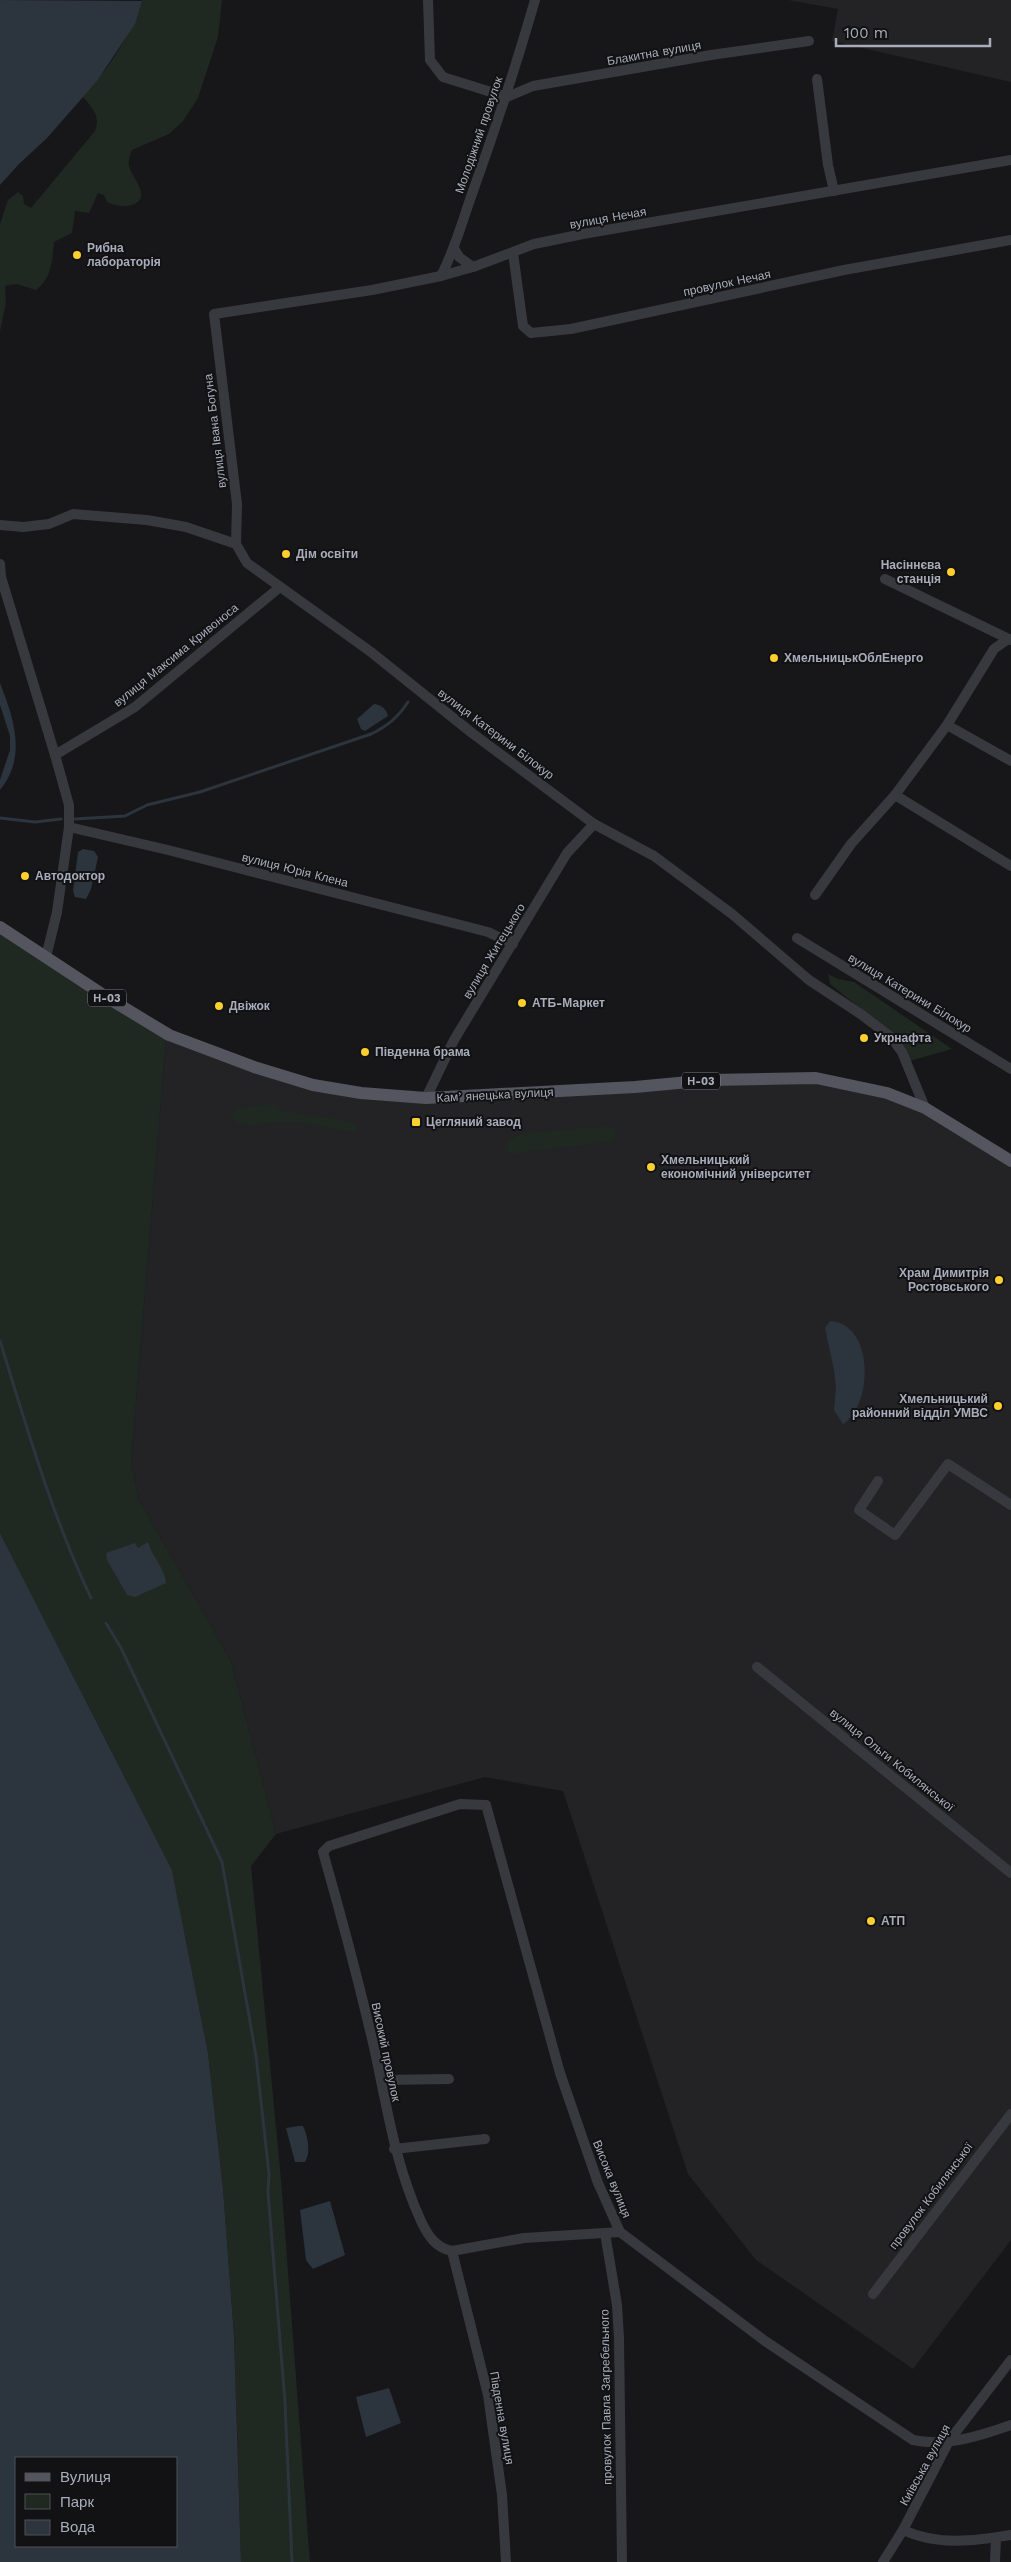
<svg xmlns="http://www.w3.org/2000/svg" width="1011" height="2562" viewBox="0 0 1011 2562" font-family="'Work Sans',sans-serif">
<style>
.built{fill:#232326}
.green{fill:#1f2821}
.water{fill:#2c343e;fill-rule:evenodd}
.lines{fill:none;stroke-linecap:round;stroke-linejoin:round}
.stream{stroke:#2c343e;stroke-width:3}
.minor{stroke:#38383f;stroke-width:10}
.major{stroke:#54555e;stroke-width:12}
.poi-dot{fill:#facf2e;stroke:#121214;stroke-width:2}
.labels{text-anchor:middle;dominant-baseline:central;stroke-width:4;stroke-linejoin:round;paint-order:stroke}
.shield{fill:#121214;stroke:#7c7e88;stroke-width:1}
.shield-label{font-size:11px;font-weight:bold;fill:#a9acba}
.street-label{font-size:12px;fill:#a9acba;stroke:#121214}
.poi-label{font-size:12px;font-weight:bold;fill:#a9acba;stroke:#121214;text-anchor:start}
</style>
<rect width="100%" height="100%" fill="#171719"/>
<!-- built -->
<g class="built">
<path d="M 788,0 L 1011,0 L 1011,82 L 832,41 L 838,9 Z"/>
<path d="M 166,1039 L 361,1099 L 710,1085 L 815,1084 L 886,1098 L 923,1113 L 1011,1167 L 1011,2240 L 913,2369 L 756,2260 L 688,2174 L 563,1791 L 485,1777 L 276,1834 L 231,1661 L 139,1500 L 131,1463 Z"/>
</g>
<!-- green -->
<g class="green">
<path d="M 142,0 L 222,0 L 218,37 L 198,98 L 183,121 L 169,134 L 132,150 C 130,155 128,161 129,166 C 131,176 152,197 134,204 C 125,208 116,206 107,202 L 104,195 L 98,193 L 89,213 L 75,211 L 72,233 L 54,242 C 52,261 52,278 36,290 L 16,284 L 5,286 L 6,302 L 0,332 L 0,224 L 8,200 L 18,192 L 23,196 L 24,204 L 31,208 L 95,131 C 101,116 92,108 83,97 C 108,69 131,36 142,0 Z"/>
<path d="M 0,933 L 166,1039 L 131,1463 L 139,1500 L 231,1661 L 276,1834 L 251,1866 L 281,2179 L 310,2562 L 241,2562 L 234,2336 L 223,2189 L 208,2053 L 172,1870 L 0,1533 Z"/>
<path d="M 828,974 L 838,979 L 854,982 L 952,1049 L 910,1061 L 861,1009 L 830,984 Z"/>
<path d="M 263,1104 L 273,1105 L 283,1111 L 354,1122 L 358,1130 L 353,1132 L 297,1122 L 276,1122 L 251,1126 L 238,1123 L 233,1118 L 233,1112 L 236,1109 Z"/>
<path d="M 608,1126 L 615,1128 L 616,1137 L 609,1142 L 511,1154 L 506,1151 L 508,1140 L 524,1133 Z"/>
</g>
<!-- water -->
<g class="water">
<path d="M 0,0 L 142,1 L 135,24 L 97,81 L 47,138 L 19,164 L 0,185 Z"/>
<path d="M 0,683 C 14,719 27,757 0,790 L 0,780 L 10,750 L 10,736 L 0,705 Z"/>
<path d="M 374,704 C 382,705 386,709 388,716 L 365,731 L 361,729 L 357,719 Z"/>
<path d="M 83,849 L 94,851 L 98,857 L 91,889 L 86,899 L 75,897 L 73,891 L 78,852 Z"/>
<path d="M 830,1321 C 875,1324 873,1406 843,1424 L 834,1410 L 836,1387 L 834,1370 L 825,1328 Z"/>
<path d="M 0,1533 L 172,1870 L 208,2053 L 223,2189 L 234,2336 L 241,2562 L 0,2562 ZM 16,2458 L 176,2458 L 176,2546 L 16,2546 Z"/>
<path d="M 148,1542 C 152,1557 165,1568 166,1583 L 135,1597 L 127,1595 L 107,1560 L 106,1553 L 135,1543 L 138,1548 Z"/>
<path d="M 298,2126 L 303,2126 C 308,2137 311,2152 305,2162 L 295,2162 L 286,2128 Z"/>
<path d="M 330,2201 L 345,2255 L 313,2269 L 306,2260 L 300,2210 Z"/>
<path d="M 389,2388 L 401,2423 L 366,2437 L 356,2397 Z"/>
</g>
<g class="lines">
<!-- stream -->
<g class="stream">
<path d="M 0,818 L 35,822 L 61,819"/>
<path d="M 75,819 L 125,816 L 147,805 L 200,792 L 371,734 C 388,726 398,717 408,702"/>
<path d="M 0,1341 C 27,1428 52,1516 91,1598"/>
<path d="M 106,1623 L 121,1648 L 222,1862 L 256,2056 L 269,2174 L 268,2192 L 285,2402 L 292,2562"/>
</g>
<!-- minor -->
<g class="minor">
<path d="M 428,0 L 430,60 L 443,77 L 507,97 L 533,86 L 711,55 L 809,41"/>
<path d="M 817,79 L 828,165 L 834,191"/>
<path d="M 455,250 L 459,257 L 473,267"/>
<path d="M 513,253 L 523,326 L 531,333 L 571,329 L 844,270 L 1011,240"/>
<path d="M 441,276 C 455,249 462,222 472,194 C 495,130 516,66 535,0"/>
<path d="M 0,525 L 23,527 L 49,524 L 73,514 L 147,520 L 186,527 L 236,544 L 247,563 L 371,652 L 472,733 L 594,824 L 654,856 L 732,914 L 809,980 L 862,1015 L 891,1037 L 902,1052 L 925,1108"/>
<path d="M 236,544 L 237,504 L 214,314 L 372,290 L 441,276 L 473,267 L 534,244 L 583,234 L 1011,160"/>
<path d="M 0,564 L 1,577 L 55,755"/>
<path d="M 885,579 L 1011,640"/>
<path d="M 947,725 L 1011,761"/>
<path d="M 895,795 L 1011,866"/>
<path d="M 69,827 L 168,850 L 488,932 L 513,944"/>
<path d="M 815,895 L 851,844 L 895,795 L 947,725 L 994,649 L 1008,639"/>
<path d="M 797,938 L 1011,1069"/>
<path d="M 46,957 L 57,912 L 69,827 L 69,805 L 55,755 L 135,707 L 280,587"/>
<path d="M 426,1098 L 454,1040 L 567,853 L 594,824"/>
<path d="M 878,1481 L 859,1510 L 895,1535 L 948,1464 L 1011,1505"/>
<path d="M 757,1667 L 1011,1873"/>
<path d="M 381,2080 L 449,2079"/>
<path d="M 394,2149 L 485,2139"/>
<path d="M 620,2232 L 524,2238 L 452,2251 C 436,2248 428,2236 421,2221 C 394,2162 387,2105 373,2043 C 358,1979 341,1915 323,1852 L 329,1846 L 460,1804 L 486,1805 L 560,2073 L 598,2183 L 620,2232 L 765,2341 L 913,2440 C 946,2447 980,2436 1011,2425"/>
<path d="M 605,2233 L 617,2305 L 619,2338 L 622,2562"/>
<path d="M 452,2251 L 488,2395 L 502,2495 L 506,2562"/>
<path d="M 873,2294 L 1011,2114"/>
<path d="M 903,2530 C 938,2546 975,2541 1011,2535"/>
<path d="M 883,2562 L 903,2530 L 949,2441 L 1011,2360"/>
<path d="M 995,2562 L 996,2538"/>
</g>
<!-- major -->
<path class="major" d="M 0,927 L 108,998 L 169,1035 L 254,1067 L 313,1085 L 361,1093 L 426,1098 L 635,1087 L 710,1080 L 816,1078 L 887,1093 L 925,1108 L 1011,1161"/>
</g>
<!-- markers -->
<g class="poi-dot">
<circle cx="77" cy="255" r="5"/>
<circle cx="286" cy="554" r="5"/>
<circle cx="951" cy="572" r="5"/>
<circle cx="774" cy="658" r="5"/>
<circle cx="25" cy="876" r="5"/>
<circle cx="522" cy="1003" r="5"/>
<circle cx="219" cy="1006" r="5"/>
<circle cx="864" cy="1038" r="5"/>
<circle cx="365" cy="1052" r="5"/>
<rect x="411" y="1117" width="10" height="10" rx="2.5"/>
<circle cx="651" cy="1167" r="5"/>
<circle cx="999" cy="1280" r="5"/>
<circle cx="998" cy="1406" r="5"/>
<circle cx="871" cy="1921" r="5"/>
</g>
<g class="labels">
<!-- shield labels -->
<g class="shield">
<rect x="88" y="989.5" width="38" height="17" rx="4"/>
<rect x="682" y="1072.5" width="38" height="17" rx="4"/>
</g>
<g class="shield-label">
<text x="107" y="998">Н-03</text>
<text x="701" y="1081">Н-03</text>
</g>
<!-- street labels -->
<g class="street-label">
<text transform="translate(654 53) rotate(-10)">Блакитна вулиця</text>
<text transform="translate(479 135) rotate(-71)">Молодіжний провулок</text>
<text transform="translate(608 218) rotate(-10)">вулиця Нечая</text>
<text transform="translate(727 283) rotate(-12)">провулок Нечая</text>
<text transform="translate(215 431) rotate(-97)">вулиця Івана Богуна</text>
<text transform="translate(176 655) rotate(-39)">вулиця Максима Кривоноса</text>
<text transform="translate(496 734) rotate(37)">вулиця Катерини Білокур</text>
<text transform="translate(295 870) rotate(14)">вулиця Юрія Клена</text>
<text transform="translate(494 951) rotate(-59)">вулиця Житецького</text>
<text transform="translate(910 993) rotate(31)">вулиця Катерини Білокур</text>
<text transform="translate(495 1095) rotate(-3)">Камʼянецька вулиця</text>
<text transform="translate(892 1760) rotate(39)">вулиця Ольги Кобилянської</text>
<text transform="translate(386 2052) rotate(78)">Високий провулок</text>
<text transform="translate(612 2179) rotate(68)">Висока вулиця</text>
<text transform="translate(931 2196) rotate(-53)">провулок Кобилянської</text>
<text transform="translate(606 2397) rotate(-91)">провулок Павла Загребельного</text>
<text transform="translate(502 2418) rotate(80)">Південна вулиця</text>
<text transform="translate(925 2465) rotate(-61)">Київська вулиця</text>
</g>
<!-- poi labels -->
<g class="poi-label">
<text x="87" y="248">Рибна<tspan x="87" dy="14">лабораторія</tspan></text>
<text x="296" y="554">Дім освіти</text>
<text x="941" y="565" text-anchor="end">Насіннєва<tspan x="941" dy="14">станція</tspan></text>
<text x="784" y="658">ХмельницькОблЕнерго</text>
<text x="35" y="876">Автодоктор</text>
<text x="532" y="1003">АТБ-Маркет</text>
<text x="229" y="1006">Двіжок</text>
<text x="874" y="1038">Укрнафта</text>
<text x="375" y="1052">Південна брама</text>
<text x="426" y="1122">Цегляний завод</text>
<text x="661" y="1160">Хмельницький<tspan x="661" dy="14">економічний університет</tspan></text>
<text x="989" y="1273" text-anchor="end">Храм Димитрія<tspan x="989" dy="14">Ростовського</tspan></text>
<text x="988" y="1399" text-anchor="end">Хмельницький<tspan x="988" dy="14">районний відділ УМВС</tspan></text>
<text x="881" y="1921">АТП</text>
</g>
</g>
<!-- legend -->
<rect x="15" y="2457" width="162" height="90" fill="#121214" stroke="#4e5056"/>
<rect x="25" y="2473" width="25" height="8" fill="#54555e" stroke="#4e5056"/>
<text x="60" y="2482" font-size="15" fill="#a9acba">Вулиця</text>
<rect x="25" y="2494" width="25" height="15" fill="#1f2821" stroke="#4e5056"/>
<text x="60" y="2507" font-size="15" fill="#a9acba">Парк</text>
<rect x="25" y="2520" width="25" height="15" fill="#2c343e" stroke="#4e5056"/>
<text x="60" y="2532" font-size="15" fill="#a9acba">Вода</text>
<!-- scale -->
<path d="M836 38v8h154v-8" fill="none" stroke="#a9acba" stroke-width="2.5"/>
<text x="844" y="38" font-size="15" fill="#a9acba" stroke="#121214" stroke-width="4" paint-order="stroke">100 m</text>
</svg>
